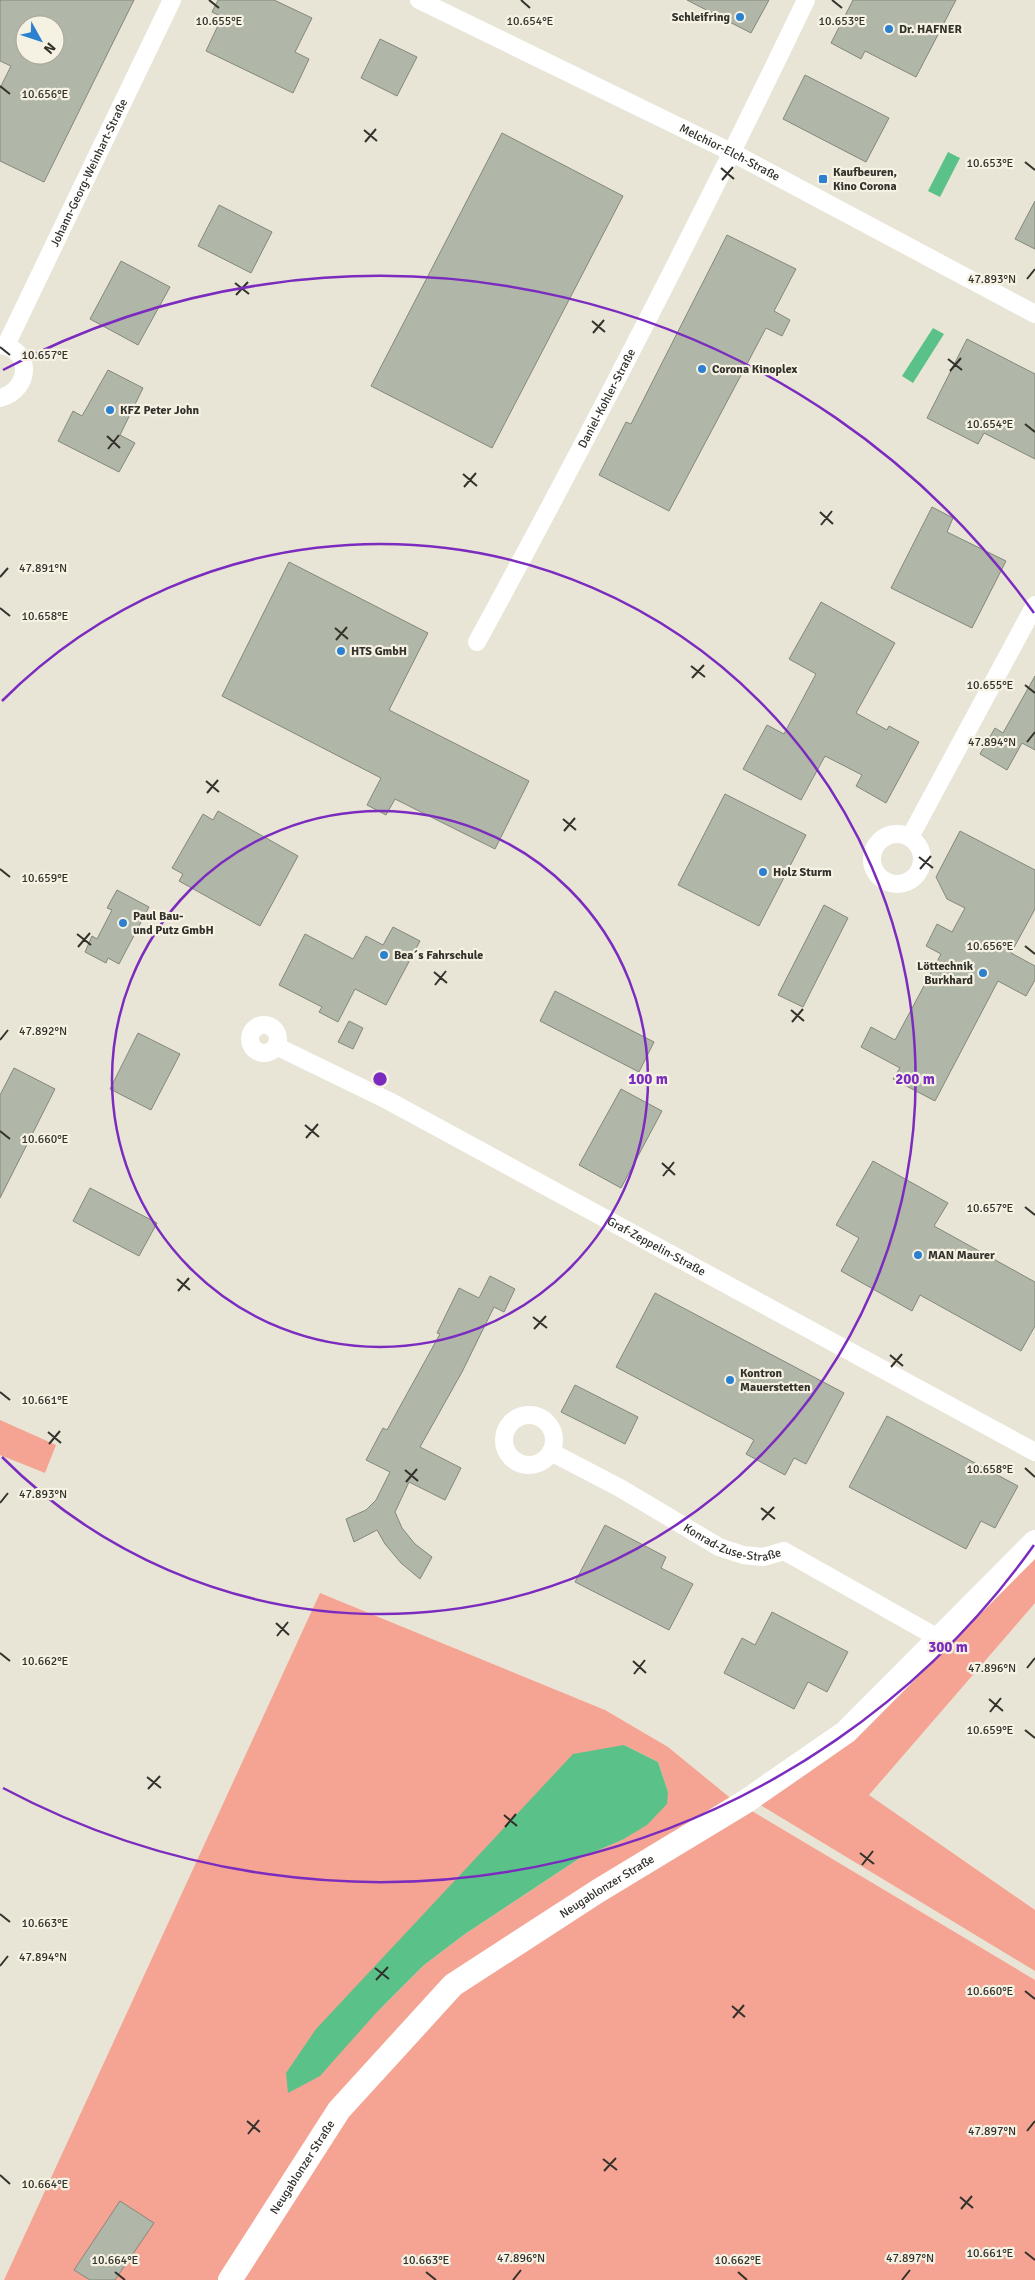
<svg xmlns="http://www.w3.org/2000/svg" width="1035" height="2280" viewBox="0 0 1035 2280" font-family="Signika,sans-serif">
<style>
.green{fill:#f5a493;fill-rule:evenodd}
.water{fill:#5ac288}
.building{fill:#b0b6a8;stroke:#83887b;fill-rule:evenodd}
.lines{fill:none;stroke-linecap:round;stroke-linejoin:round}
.street{stroke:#fff;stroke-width:18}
.secondary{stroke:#fff;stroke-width:24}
.ticks{fill:none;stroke:#32312b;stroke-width:2}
.ring{fill:none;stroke:#7b2cbf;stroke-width:2.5}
.poi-dot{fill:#2b81cf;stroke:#f6f2e3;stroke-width:2}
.labels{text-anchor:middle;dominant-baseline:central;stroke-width:4.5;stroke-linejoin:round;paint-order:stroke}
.poi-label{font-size:12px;font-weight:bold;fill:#32312b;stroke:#f6f2e3;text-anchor:start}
.street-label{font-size:12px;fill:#32312b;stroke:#f6f2e3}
.ticks-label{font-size:12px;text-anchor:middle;fill:#32312b;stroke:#f6f2e3;stroke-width:4.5;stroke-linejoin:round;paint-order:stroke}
.centre{fill:#7b2cbf;stroke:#f6f2e3;stroke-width:2.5}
.ring-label{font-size:15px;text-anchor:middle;font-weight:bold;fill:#7b2cbf;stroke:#f6f2e3;stroke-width:4.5;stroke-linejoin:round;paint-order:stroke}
</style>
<rect width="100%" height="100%" fill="#e9e5d6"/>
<!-- green -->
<g class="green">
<path d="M 0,1420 L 56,1445 L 45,1473 L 0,1455 Z"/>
<path d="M 1035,1556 L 1035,1603 L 869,1795 L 1035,1910 L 1035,1971 L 757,1803 Z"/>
<path d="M 320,1593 L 605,1710 L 668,1747 L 734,1801 L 450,1979 L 222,2280 L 4,2280 ZM 624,1745 L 658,1762 L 668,1792 L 622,1840 L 580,1858 L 465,1934 L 424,1965 L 376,2013 Z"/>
<path d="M 747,1808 L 1035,1980 L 1035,2280 L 238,2280 L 344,2114 L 455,1989 Z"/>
</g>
<!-- water -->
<g class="water">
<path d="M 948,152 L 960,158 L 940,197 L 928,191 Z"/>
<path d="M 933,328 L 944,334 L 913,383 L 902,376 Z"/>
<path d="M 624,1745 L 658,1762 L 668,1792 L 667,1804 L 647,1825 L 622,1840 L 580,1858 L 465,1934 L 424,1965 L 376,2013 L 320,2076 L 288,2093 L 286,2073 L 316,2029 L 573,1754 Z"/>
</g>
<!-- building -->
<g class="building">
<path d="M 0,0 L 134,0 L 44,182 L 0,161 L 0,88 L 11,66 L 0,61 ZM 25,25 L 55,25 L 55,55 L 25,55 Z"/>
<path d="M 218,0 L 274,0 L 312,18 L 295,52 L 309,59 L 293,93 L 206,51 L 222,17 L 212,12 Z"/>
<path d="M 687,0 L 769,0 L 751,33 Z"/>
<path d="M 853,0 L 956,0 L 916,77 L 865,51 L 861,59 L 831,43 Z"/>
<path d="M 380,39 L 417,57 L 397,96 L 361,78 Z"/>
<path d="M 805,75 L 889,118 L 866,162 L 783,119 Z"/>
<path d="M 502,133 L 623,196 L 492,448 L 371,386 Z"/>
<path d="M 1035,201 L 1035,249 L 1015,239 Z"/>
<path d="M 219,205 L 272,232 L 251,273 L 198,246 Z"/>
<path d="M 727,235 L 796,269 L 774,311 L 790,320 L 782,336 L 766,328 L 669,511 L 599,475 L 626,422 L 631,424 Z"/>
<path d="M 121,261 L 170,287 L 138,345 L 90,319 Z"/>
<path d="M 967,339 L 1035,374 L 1035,459 L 984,433 L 978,444 L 927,418 Z"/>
<path d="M 108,370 L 143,388 L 120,435 L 135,443 L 119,472 L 58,441 L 73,411 L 82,416 Z"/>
<path d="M 932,507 L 953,518 L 947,532 L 1006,561 L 972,628 L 891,588 Z"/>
<path d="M 289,562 L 428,633 L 389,710 L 529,781 L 495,849 L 395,799 L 386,815 L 367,805 L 381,778 L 222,696 Z"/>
<path d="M 821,602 L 895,643 L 856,713 L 887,730 L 889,726 L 919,742 L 886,803 L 856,786 L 862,775 L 825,756 L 801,800 L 743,769 L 767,725 L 784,734 L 816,674 L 789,659 Z"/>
<path d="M 1035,676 L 1035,750 L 1022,743 L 1007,770 L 980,754 L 995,728 L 1003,733 Z"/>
<path d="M 725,794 L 806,835 L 759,926 L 678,885 Z"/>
<path d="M 218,811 L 298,856 L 260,926 L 179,881 L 183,874 L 172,868 L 203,814 L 213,820 Z"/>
<path d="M 960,831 L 1035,870 L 1035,909 L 1011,953 L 1035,966 L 1035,980 L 1026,996 L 998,981 L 935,1101 L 893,1079 L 900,1068 L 861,1047 L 871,1027 L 895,1040 L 941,954 L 926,946 L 937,924 L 952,932 L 965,908 L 947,899 L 936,877 Z"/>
<path d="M 117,890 L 149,907 L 119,964 L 108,958 L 106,963 L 85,952 L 92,936 L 97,939 L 112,910 L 107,908 Z"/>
<path d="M 824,905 L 848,918 L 803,1007 L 778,995 Z"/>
<path d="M 393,927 L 420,941 L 386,1005 L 355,989 L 338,1022 L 319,1012 L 322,1007 L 279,985 L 305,934 L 353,959 L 366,936 L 383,945 Z"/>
<path d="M 555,991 L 654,1042 L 639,1072 L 540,1021 Z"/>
<path d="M 349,1021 L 363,1028 L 353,1049 L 338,1042 Z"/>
<path d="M 138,1033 L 180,1054 L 151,1110 L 110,1089 Z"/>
<path d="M 14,1068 L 55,1089 L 0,1198 L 0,1095 Z"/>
<path d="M 621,1089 L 662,1111 L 621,1188 L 579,1165 Z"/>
<path d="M 873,1161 L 948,1203 L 934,1226 L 1035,1282 L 1035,1326 L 1021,1351 L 920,1295 L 912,1311 L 841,1271 L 859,1238 L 836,1225 Z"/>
<path d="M 90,1188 L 157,1223 L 139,1256 L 73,1221 Z"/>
<path d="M 490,1276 L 515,1289 L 504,1312 L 494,1307 L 462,1372 L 420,1447 L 461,1468 L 445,1500 L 409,1482 L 395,1512 L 402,1528 L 415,1544 L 432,1557 L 420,1579 L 401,1563 L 385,1544 L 377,1530 L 354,1542 L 346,1519 L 366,1510 L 376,1500 L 390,1472 L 366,1460 L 383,1428 L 387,1430 L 440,1334 L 437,1333 L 459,1288 L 479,1298 Z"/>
<path d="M 655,1293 L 844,1393 L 806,1464 L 794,1458 L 785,1475 L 746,1454 L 754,1440 L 616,1367 Z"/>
<path d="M 575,1385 L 638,1417 L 625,1444 L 561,1412 Z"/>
<path d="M 887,1416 L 1018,1486 L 995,1528 L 981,1521 L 966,1549 L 849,1487 Z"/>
<path d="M 605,1525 L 666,1557 L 661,1568 L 693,1584 L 669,1630 L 575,1582 Z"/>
<path d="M 772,1612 L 848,1652 L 827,1692 L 808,1682 L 794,1709 L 724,1673 L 742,1638 L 755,1645 Z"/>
<path d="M 120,2201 L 154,2223 L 115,2280 L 90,2280 L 74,2270 Z"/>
</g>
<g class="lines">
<!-- street -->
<g class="street">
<path id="s1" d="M 419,0 L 733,153 L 1035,314"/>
<path d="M 0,345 C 33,349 31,390 0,398"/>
<path id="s2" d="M 6,345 L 172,0"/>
<path id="s3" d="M 477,642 C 592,431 702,217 806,0"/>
<circle cx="897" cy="859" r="25"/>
<path d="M 910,837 L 1035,605"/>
<circle cx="264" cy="1039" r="14"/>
<path id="s4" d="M 276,1046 L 389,1101 L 1035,1452"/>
<circle cx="529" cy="1440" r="25"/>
<path id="s5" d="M 551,1452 L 620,1488 L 719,1547 L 743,1555 L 763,1557 L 784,1551 L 940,1639"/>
</g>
<!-- secondary -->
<path class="secondary" id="s6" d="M 230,2280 L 339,2110 L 453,1985 L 598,1891 L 745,1802 L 846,1732 L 1035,1542"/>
</g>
<!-- ticks -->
<path class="ticks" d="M 209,0 L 219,8M 521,0 L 530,8M 832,0 L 842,8M 0,86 L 10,94M 364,130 L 377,141M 365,142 L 376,129M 1025,162 L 1035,170M 721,168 L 734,179M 722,180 L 733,167M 1027,279 L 1035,269M 235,283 L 249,294M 236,295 L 248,282M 592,321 L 605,332M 593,333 L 604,320M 0,347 L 10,355M 948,359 L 962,370M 950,371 L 961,358M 1025,424 L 1035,432M 107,436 L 120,448M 108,449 L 119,435M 463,474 L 477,486M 464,487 L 476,473M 820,512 L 833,524M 821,525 L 832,511M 0,577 L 8,568M 0,608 L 10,616M 335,628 L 348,639M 336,640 L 347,627M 691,666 L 705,677M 692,678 L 704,665M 1025,685 L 1035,693M 1027,742 L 1035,732M 206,781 L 219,792M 207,793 L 218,780M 563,819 L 576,830M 564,831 L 575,818M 919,857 L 933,868M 0,869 L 10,877M 920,869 L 931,856M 77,934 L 91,945M 1025,946 L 1035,954M 78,947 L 90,933M 434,972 L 447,983M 435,985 L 446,971M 791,1010 L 804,1021M 792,1022 L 803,1009M 0,1040 L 8,1030M 305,1125 L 319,1137M 0,1131 L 10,1139M 306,1138 L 318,1124M 662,1163 L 675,1175M 663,1176 L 674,1162M 1025,1207 L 1035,1215M 177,1279 L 190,1290M 178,1291 L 189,1278M 533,1317 L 547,1328M 534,1329 L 546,1316M 890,1355 L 903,1366M 891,1367 L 902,1354M 0,1392 L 10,1400M 48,1432 L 61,1443M 49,1444 L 60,1431M 1025,1468 L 1035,1477M 405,1470 L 418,1481M 406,1482 L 417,1469M 0,1503 L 8,1493M 761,1508 L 775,1519M 762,1520 L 774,1507M 276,1623 L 289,1635M 277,1636 L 288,1622M 0,1653 L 10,1661M 633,1661 L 646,1673M 1027,1668 L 1035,1658M 634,1674 L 645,1660M 989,1699 L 1003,1711M 990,1712 L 1001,1698M 1025,1730 L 1035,1738M 147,1777 L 161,1788M 148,1789 L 160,1776M 504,1815 L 517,1826M 505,1827 L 516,1814M 860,1853 L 874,1864M 862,1865 L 873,1851M 0,1914 L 10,1922M 0,1966 L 8,1956M 375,1968 L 389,1979M 376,1980 L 388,1967M 1025,1991 L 1035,1999M 732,2006 L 745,2017M 733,2018 L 744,2005M 247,2121 L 260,2132M 1027,2131 L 1035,2121M 248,2134 L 259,2120M 603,2159 L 617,2170M 604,2171 L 616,2158M 0,2175 L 10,2184M 960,2197 L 973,2208M 961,2209 L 972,2196M 1025,2252 L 1035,2260M 115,2272 L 125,2280M 426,2272 L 436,2280M 738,2272 L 747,2280M 513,2280 L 521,2270M 902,2280 L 910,2270"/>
<!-- distance rings -->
<g class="ring">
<circle cx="380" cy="1079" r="268"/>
<path d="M2 701A535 535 0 1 1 2 1457"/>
<path d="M1034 1545A803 803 0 0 1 3 1788M3 370A803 803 0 0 1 1034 613"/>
</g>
<!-- markers -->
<g class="poi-dot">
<circle cx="740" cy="17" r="5"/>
<circle cx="889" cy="29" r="5"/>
<rect x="818" y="174" width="10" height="10" rx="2.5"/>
<circle cx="702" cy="369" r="5"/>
<circle cx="110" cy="410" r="5"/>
<circle cx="341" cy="651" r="5"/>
<circle cx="763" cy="872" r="5"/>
<circle cx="123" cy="923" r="5"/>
<circle cx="384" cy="955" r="5"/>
<circle cx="983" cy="973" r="5"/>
<circle cx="918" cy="1255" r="5"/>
<circle cx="730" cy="1380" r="5"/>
</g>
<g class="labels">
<!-- poi labels -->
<g class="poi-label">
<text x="730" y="17" text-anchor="end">Schleifring</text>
<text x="899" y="29">Dr. HAFNER</text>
<text x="833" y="172">Kaufbeuren,<tspan x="833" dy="14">Kino Corona</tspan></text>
<text x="712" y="369">Corona Kinoplex</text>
<text x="120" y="410">KFZ Peter John</text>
<text x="351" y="651">HTS GmbH</text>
<text x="773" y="872">Holz Sturm</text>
<text x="133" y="916">Paul Bau-<tspan x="133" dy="14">und Putz GmbH</tspan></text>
<text x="394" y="955">Bea´s Fahrschule</text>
<text x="973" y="966" text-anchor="end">Löttechnik<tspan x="973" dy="14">Burkhard</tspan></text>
<text x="928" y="1255">MAN Maurer</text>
<text x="740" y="1373">Kontron<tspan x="740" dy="14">Mauerstetten</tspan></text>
</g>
<!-- street labels -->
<g class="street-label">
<text stroke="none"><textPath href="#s1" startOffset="346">Melchior-Elch-Straße</textPath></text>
<text stroke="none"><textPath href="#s2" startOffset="191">Johann-Georg-Weinhart-Straße</textPath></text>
<text stroke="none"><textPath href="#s3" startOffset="276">Daniel-Kohler-Straße</textPath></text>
<text stroke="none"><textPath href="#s4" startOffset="430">Graf-Zeppelin-Straße</textPath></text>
<text stroke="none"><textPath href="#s5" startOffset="205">Konrad-Zuse-Straße</textPath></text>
<text stroke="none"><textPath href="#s6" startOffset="554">Neugablonzer Straße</textPath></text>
<text stroke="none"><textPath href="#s6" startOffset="134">Neugablonzer Straße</textPath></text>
</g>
</g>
<g class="ticks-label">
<text x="842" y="25">10.653°E</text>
<text x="219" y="25">10.655°E</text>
<text x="530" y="25">10.654°E</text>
<text x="45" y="98">10.656°E</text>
<text x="990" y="167">10.653°E</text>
<text x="992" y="283">47.893°N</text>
<text x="45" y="359">10.657°E</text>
<text x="990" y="428">10.654°E</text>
<text x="43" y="572">47.891°N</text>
<text x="45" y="620">10.658°E</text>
<text x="990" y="689">10.655°E</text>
<text x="992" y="746">47.894°N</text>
<text x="45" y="882">10.659°E</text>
<text x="990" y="950">10.656°E</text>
<text x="43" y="1035">47.892°N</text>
<text x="45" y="1143">10.660°E</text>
<text x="990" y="1212">10.657°E</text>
<text x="45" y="1404">10.661°E</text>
<text x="990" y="1473">10.658°E</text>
<text x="43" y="1498">47.893°N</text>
<text x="45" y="1665">10.662°E</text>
<text x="992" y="1672">47.896°N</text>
<text x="990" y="1734">10.659°E</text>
<text x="45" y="1927">10.663°E</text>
<text x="43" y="1961">47.894°N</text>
<text x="990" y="1995">10.660°E</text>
<text x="992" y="2135">47.897°N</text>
<text x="45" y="2188">10.664°E</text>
<text x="990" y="2257">10.661°E</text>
<text x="521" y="2262">47.896°N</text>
<text x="910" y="2262">47.897°N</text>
<text x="115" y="2264">10.664°E</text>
<text x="426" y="2264">10.663°E</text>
<text x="738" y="2264">10.662°E</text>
</g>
<circle cx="380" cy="1079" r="8" class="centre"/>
<g class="ring-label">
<text x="648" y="1084">100 m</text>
<text x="915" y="1084">200 m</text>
<text x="948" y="1652">300 m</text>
</g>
<!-- north arrow -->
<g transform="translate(40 40) rotate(130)"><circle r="24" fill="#f6f2e3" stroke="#a8a599"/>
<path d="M0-4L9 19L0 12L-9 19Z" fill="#2b81cf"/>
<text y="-8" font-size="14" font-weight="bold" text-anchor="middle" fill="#32312b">N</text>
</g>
</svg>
